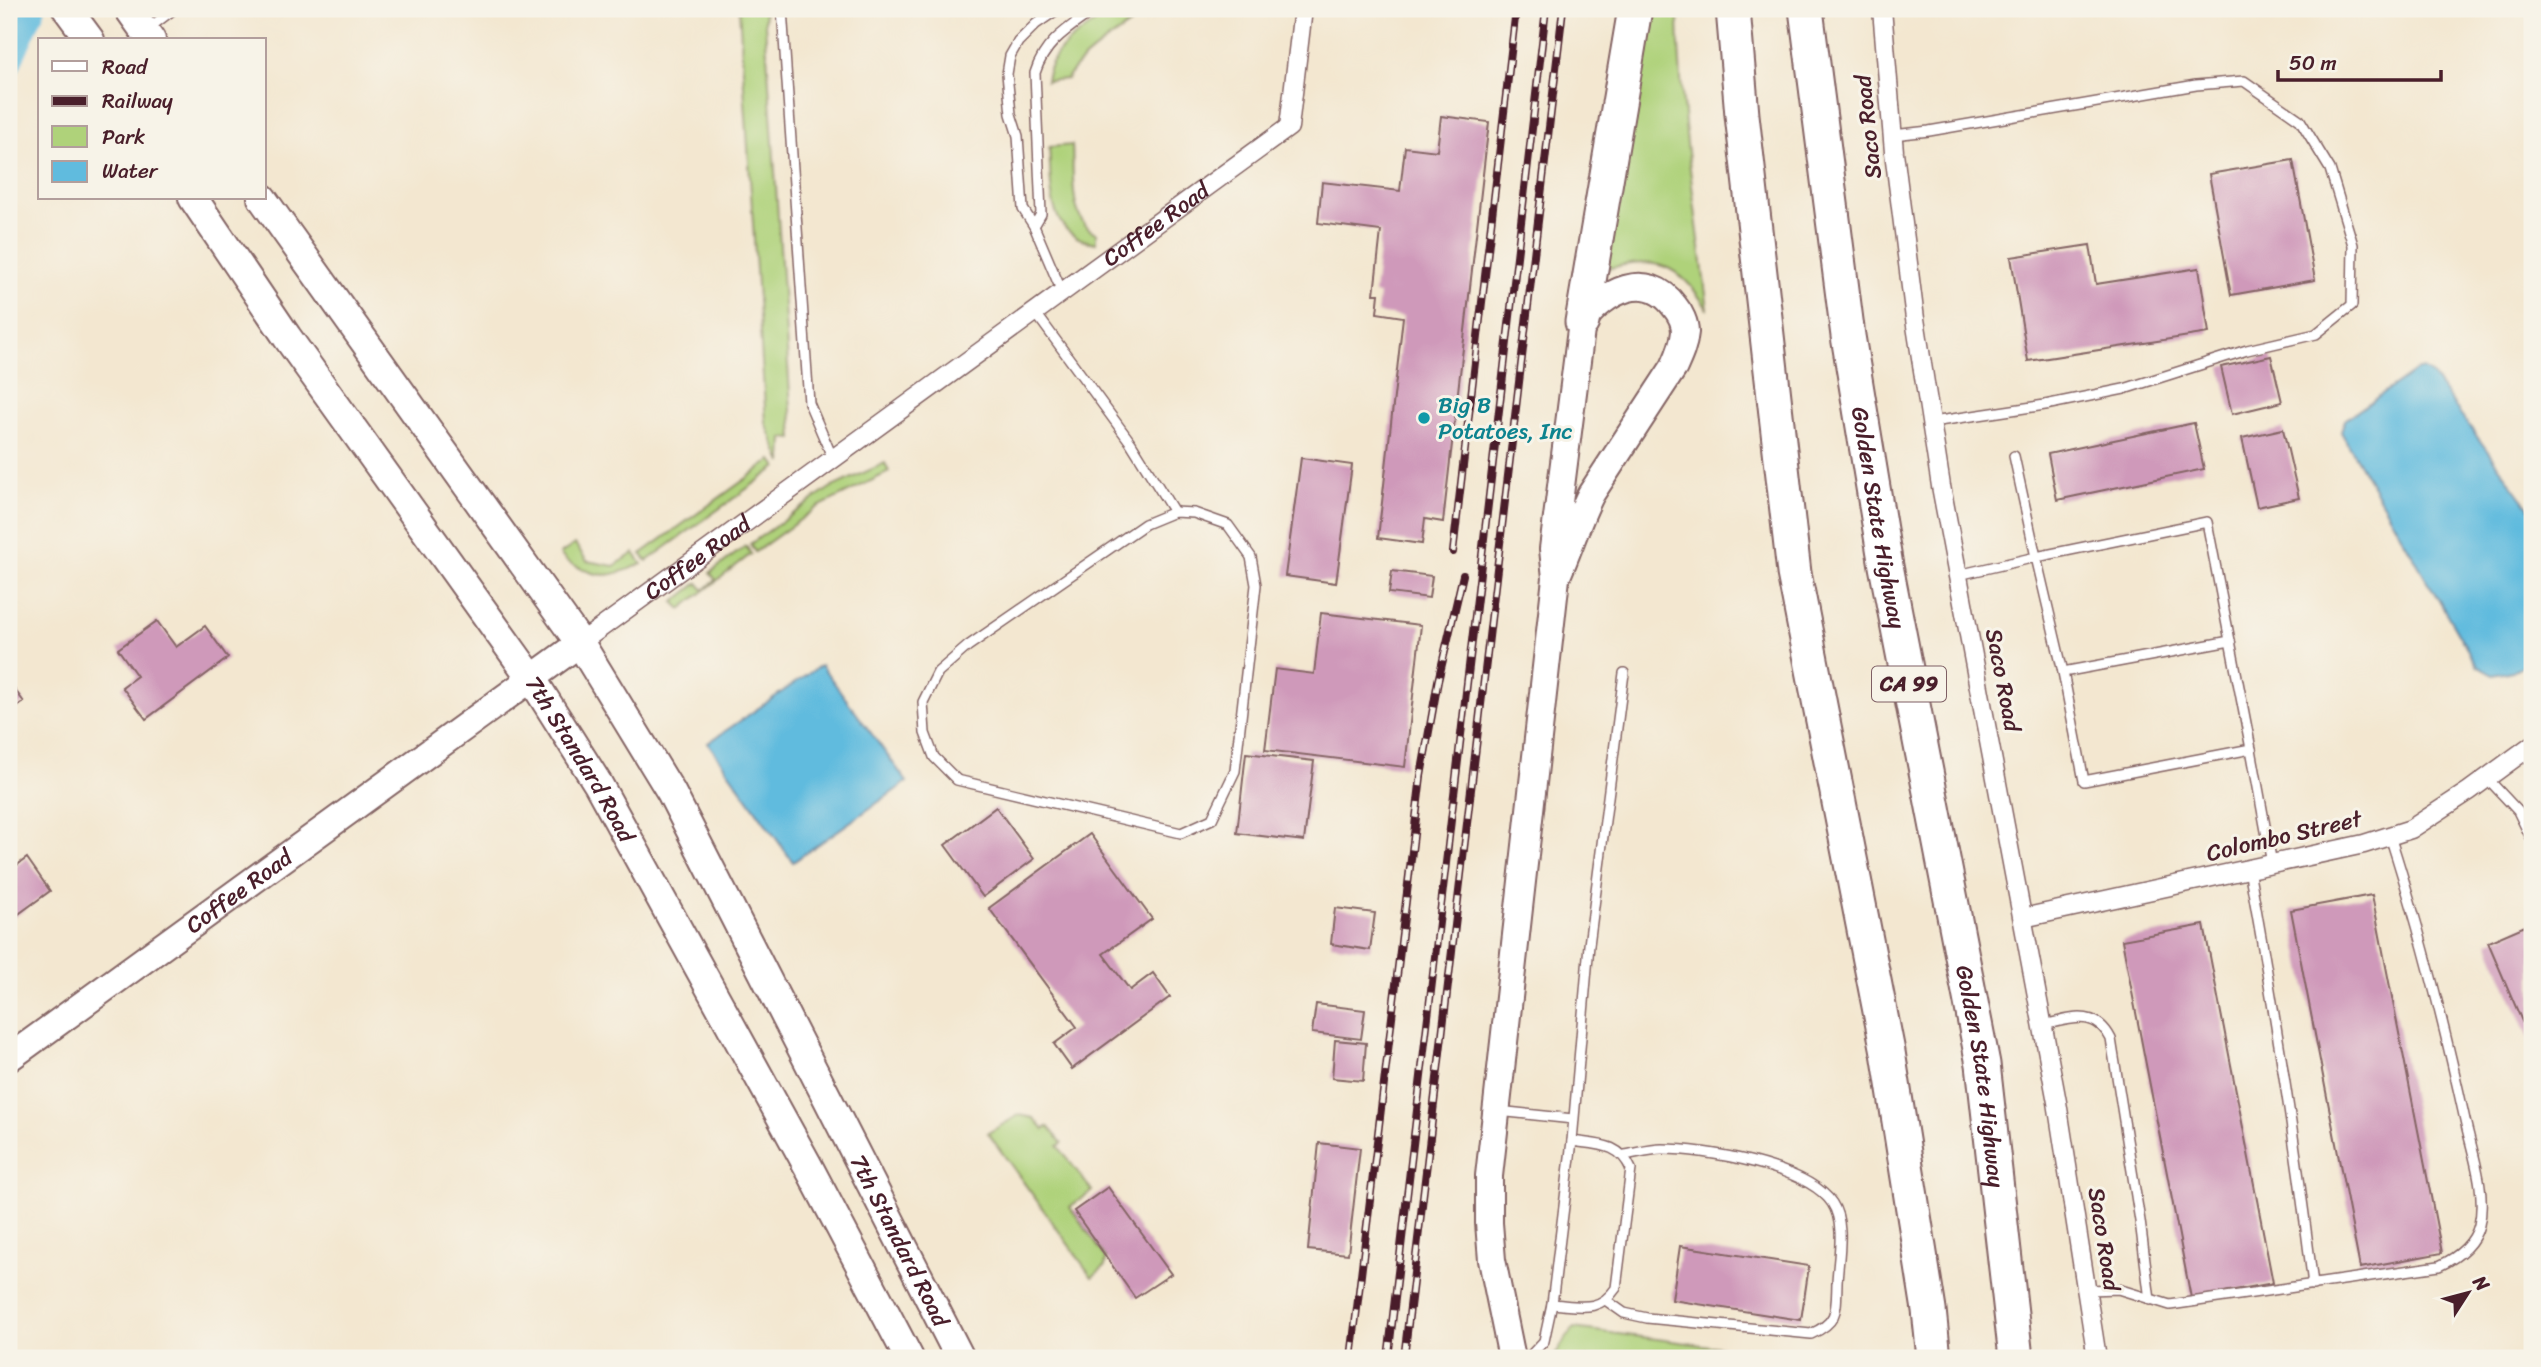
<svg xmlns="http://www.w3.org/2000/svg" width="2541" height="1367" viewBox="0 0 2541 1367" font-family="Sriracha,sans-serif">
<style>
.green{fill:#afd27a;stroke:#7c7852;stroke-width:2}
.water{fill:#60bbde;stroke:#556d84;stroke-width:2}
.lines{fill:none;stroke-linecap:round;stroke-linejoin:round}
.canal{stroke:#60bbde;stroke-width:23}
.building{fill:#cf99ba}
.service-casing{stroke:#856565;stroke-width:12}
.minor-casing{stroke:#856565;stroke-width:21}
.secondary-casing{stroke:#856565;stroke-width:30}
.primary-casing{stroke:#856565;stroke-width:32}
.motorway-casing{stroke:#856565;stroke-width:37}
.service{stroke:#fff;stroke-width:9}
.minor{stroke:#fff;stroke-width:18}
.secondary{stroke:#fff;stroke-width:26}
.primary{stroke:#fff;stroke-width:28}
.motorway{stroke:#fff;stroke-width:33}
.rail-casing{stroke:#4a1f2b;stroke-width:8}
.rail{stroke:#f7f3e8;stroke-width:5;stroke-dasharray:16;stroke-linecap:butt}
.culture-dot{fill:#0f9aa8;stroke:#f7f3e8;stroke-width:2.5}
.labels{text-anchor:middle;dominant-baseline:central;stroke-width:6;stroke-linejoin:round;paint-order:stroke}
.shield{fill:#f7f3e8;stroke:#7e5f64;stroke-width:2}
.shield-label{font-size:21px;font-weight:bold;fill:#4a1f2b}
.street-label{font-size:23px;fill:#4a1f2b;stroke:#f7f3e8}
.culture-label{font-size:23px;fill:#0d838f;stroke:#f7f3e8;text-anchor:start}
</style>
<rect width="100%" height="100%" fill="#f7f3e8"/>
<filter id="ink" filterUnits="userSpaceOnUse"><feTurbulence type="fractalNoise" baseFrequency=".0143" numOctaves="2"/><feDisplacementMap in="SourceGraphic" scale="14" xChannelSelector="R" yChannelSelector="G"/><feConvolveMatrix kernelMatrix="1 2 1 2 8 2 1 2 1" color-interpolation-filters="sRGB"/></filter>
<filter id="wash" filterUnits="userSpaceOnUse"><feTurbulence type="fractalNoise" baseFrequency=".00686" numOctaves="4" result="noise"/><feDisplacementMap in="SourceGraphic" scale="28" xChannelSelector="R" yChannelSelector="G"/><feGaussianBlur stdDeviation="1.57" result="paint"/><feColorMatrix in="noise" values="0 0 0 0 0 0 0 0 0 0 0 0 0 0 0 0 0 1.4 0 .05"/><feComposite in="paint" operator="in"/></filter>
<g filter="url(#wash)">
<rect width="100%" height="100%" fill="#f3e7d0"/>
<!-- green -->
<g class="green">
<path d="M 739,9 L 764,9 L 793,439 L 783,438 L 782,463 L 766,423 Z"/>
<path d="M 1115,9 L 1153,9 C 1132,24 1077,57 1067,79 L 1046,81 C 1050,46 1089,28 1115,9 Z"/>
<path d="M 1652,9 L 1678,9 C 1679,109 1696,211 1708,310 C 1678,263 1658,255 1603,270 Z"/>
<path d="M 1072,145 C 1074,171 1068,222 1096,233 L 1096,243 C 1045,236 1052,187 1049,147 Z"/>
<path d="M 772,460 L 777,467 L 647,561 L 641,554 Z"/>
<path d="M 885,463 L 889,472 L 818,507 L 755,552 L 750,544 L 830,488 Z"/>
<path d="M 575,544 L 587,561 L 614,566 L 634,553 L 642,564 C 616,574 605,581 578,567 C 570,564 565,561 560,554 Z"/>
<path d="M 746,546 L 751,554 L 681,609 L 674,602 L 698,583 L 704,590 L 716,580 L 710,573 Z"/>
<path d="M 1019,1115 L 1034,1118 L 1044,1129 L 1048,1126 L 1062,1143 L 1058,1146 L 1092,1191 L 1070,1207 L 1106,1258 L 1105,1266 L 1092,1277 L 988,1133 Z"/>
<path d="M 1573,1328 L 1801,1358 L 1553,1358 Z"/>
</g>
<!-- water -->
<g class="water">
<path d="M 2423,369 L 2432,375 L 2532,512 L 2532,661 L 2517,670 L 2493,675 L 2477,666 L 2341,432 L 2345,420 L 2415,371 Z"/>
<path d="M 821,665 L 907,782 L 793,862 L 708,743 Z"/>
</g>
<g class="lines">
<!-- canal -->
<path class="canal" d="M 9,65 L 34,9"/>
</g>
<g id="blocks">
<!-- building -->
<g class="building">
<path d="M 1441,116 L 1489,122 L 1443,522 L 1425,519 L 1422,544 L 1378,538 L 1403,317 L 1377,313 L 1379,294 L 1374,294 L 1381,231 L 1318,223 L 1322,182 L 1400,191 L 1405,147 L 1437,151 Z"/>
<path d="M 2293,160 L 2315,280 L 2231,295 L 2209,174 Z"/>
<path d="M 2090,245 L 2096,284 L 2199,268 L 2209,333 L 2028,361 L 2011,257 Z"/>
<path d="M 2271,356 L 2282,402 L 2232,414 L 2221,367 Z"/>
<path d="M 2194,423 L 2204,469 L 2057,500 L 2048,454 Z"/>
<path d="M 2283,429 L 2299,498 L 2257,507 L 2242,438 Z"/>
<path d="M 1301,458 L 1352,465 L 1336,583 L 1285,576 Z"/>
<path d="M 1392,571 L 1432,576 L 1429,598 L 1389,593 Z"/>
<path d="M 1321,613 L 1421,625 L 1405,767 L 1265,750 L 1275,669 L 1314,674 Z"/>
<path d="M 157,621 L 176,647 L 205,626 L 228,658 L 146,719 L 122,687 L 137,676 L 118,649 Z"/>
<path d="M 15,690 L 24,702 L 9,713 L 9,695 Z"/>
<path d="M 1246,753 L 1314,761 L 1304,841 L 1237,833 Z"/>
<path d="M 996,807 L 1034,859 L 983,897 L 945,845 Z"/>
<path d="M 1090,834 L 1152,919 L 1103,954 L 1130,990 L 1153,973 L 1170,997 L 1072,1069 L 1054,1044 L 1077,1027 L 989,908 Z"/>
<path d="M 27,858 L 50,891 L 9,921 L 9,871 Z"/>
<path d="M 2372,895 L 2442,1253 L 2360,1268 L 2291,910 Z"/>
<path d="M 1335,908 L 1375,913 L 1370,950 L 1331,944 Z"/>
<path d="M 2532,923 L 2532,1039 L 2530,1040 L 2488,942 Z"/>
<path d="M 2204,925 L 2273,1283 L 2191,1298 L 2122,940 Z"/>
<path d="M 1316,1004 L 1365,1010 L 1361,1039 L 1312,1033 Z"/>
<path d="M 1335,1040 L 1366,1043 L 1363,1081 L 1332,1078 Z"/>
<path d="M 1319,1143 L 1360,1148 L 1348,1254 L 1308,1250 Z"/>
<path d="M 1108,1187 L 1171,1274 L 1135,1298 L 1074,1211 Z"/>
<path d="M 1680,1246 L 1809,1266 L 1801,1320 L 1672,1300 Z"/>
</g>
</g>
</g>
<g filter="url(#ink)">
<use href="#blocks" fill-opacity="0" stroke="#856565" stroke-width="2"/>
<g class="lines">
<defs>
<g id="service">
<path d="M 782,9 L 809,403 L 833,459"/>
<path d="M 1058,9 L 1036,24 L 1018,42 L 1010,56 L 1007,74 L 1011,114 L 1018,136 L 1023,209 L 1034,226 L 1062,292"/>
<path d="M 149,28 L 174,9"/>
<path d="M 1893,135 L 1929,131 L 2196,85 L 2244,81 L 2300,120 L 2330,169 L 2353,245 L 2352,305 L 2316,334 L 2247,350 L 2124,389 L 2045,405 L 1932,422"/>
<path d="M 1034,226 L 1041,214 L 1035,73 C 1045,41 1069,28 1095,9"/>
<path d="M 1035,312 L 1131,443 L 1174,512"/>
<path d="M 1174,512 L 1194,513 L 1228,525 L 1251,557 L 1256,585 L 1235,771 L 1212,819 L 1181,833 L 957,780 L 934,757 L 925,733 L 923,702 L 938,672 L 968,646 L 1145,524 Z"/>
<path d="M 1958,575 L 2036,557 L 2063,672 L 2084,781 L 2251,749 L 2207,522 L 2036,557 L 2014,456"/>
<path d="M 2063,672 L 2230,641"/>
<path d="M 2251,749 L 2272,864"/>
<path d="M 2487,778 L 2518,811 L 2532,840"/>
<path d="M 2249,869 C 2274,1007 2296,1145 2313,1285"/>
<path d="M 2043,1025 C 2071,1019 2095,1008 2111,1039 L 2140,1221 L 2150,1300"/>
<path d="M 1498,1111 L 1573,1119"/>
<path d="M 2087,1290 L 2118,1289 L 2170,1305 L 2439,1266 C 2456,1258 2474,1245 2479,1225 C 2487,1192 2472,1152 2465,1120 C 2444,1024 2420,929 2390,836"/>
<path d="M 1607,1301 L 1624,1313 L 1647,1318 L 1811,1334 C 1839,1322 1836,1310 1837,1282 C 1838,1258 1846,1224 1832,1203 C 1807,1166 1705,1149 1662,1149 C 1650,1149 1637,1153 1625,1155"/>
<path d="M 1552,1304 C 1580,1306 1599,1313 1616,1288 L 1631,1169 C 1619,1142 1597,1145 1572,1141"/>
<path d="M 1528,1358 L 1544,1341 L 1552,1304 L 1572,1141 L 1589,945 L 1624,673"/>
</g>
<g id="minor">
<path d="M 1882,9 L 1894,152 L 1915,319 L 1941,486 L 2057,1102 L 2097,1358"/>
<path id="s1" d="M 580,643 L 1289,127 L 1303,9"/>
<path d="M 2023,918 L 2364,844 L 2411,829 L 2469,791 L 2532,745"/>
</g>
<g id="secondary">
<path id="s2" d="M 9,1058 L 580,643"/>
<path d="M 1512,1358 L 1492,1260 L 1489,1223 L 1489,1176 L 1556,578 L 1553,549 L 1582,322 C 1604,292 1647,268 1675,307 C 1680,313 1685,323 1685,332 C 1684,345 1679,356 1674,367 L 1591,494 C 1577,521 1569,550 1556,578"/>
</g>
<g id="primary">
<path d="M 67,9 L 90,40"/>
<path d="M 129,9 L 151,40"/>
<path id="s3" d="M 193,198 L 287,337 L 532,679 L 598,784 L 808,1166 L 909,1358"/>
<path id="s4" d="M 262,198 L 580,643 L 671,792 L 960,1358"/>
</g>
<g id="motorway">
<path d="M 1733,9 L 1742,115 L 1794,573 L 1888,1052 L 1929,1310 L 1934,1358"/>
<path id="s5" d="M 1806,9 L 1848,336 L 1886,566 L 1983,1064 L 2016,1358"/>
<path d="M 1582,322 L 1635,9"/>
</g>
</defs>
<!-- service casing -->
<use href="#service" class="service-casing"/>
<!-- minor casing -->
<use href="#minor" class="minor-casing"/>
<!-- secondary casing -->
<use href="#secondary" class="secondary-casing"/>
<!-- primary casing -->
<use href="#primary" class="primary-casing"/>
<!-- motorway casing -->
<use href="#motorway" class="motorway-casing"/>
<!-- service -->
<use href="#service" class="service"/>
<!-- minor -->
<use href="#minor" class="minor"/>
<!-- secondary -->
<use href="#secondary" class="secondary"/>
<!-- primary -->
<use href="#primary" class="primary"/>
<!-- motorway -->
<use href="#motorway" class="motorway"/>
<defs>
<g id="rail">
<path d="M 1453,552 L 1516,9"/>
<path d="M 1351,1358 L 1421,776 L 1438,681 L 1463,575"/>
<path d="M 1388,1358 L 1546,9"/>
<path d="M 1404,1358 L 1563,9"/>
</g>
</defs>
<!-- rail casing -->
<use href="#rail" class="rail-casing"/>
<!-- rail -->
<use href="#rail" class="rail"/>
</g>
</g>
<!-- markers -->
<circle class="culture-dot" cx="1424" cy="418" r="7"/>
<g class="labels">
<!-- shield labels -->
<rect class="shield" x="1872" y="666.5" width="74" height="35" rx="5"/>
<g class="shield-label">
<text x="1909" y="684">CA 99</text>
</g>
<!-- street labels -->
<g class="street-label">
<text transform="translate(1868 127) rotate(-96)">Saco Road</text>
<text stroke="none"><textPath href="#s1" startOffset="712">Coffee Road</textPath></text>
<text stroke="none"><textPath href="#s5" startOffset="514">Golden State Highway</textPath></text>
<text stroke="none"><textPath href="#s1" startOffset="145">Coffee Road</textPath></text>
<text transform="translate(2003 680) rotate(79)">Saco Road</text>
<text stroke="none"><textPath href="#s3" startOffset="682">7th Standard Road</textPath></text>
<text transform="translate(2284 836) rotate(-13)">Colombo Street</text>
<text stroke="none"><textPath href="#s2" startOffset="284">Coffee Road</textPath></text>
<text stroke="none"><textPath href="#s5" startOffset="1082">Golden State Highway</textPath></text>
<text transform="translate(2104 1239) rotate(81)">Saco Road</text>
<text stroke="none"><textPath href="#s4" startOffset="1225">7th Standard Road</textPath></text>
</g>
<!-- culture labels -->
<g class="culture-label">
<text x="1438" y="405">Big B<tspan x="1438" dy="26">Potatoes, Inc</tspan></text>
</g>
</g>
<!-- margin -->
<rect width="2541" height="1367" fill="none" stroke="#f7f3e8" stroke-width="35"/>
<!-- legend -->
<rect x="38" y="38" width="228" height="161" fill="#f7f3e8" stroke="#b29e9c" stroke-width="2"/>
<rect x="52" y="61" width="35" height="10" fill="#ffffff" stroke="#b29e9c" stroke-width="2"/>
<text x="102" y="74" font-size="21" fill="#4a1f2b">Road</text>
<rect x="52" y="96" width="35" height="10" fill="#4a1f2b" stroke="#b29e9c" stroke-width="2"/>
<text x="102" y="108" font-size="21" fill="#4a1f2b">Railway</text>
<rect x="52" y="126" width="35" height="21" fill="#afd27a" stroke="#b29e9c" stroke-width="2"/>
<text x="102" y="144" font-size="21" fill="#4a1f2b">Park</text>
<rect x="52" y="161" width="35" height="21" fill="#60bbde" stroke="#b29e9c" stroke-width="2"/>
<text x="102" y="178" font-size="21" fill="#4a1f2b">Water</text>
<!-- north arrow -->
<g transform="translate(2468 1293) rotate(54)" stroke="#f7f3e8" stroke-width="5" paint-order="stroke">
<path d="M0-5L12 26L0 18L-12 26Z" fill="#4a1f2b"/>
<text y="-10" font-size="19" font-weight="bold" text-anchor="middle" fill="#4a1f2b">N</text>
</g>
<!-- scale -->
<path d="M2278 70v10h163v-10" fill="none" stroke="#4a1f2b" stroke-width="3.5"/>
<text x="2289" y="70" font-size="21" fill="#4a1f2b" stroke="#f7f3e8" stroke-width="5" paint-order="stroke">50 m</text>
</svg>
